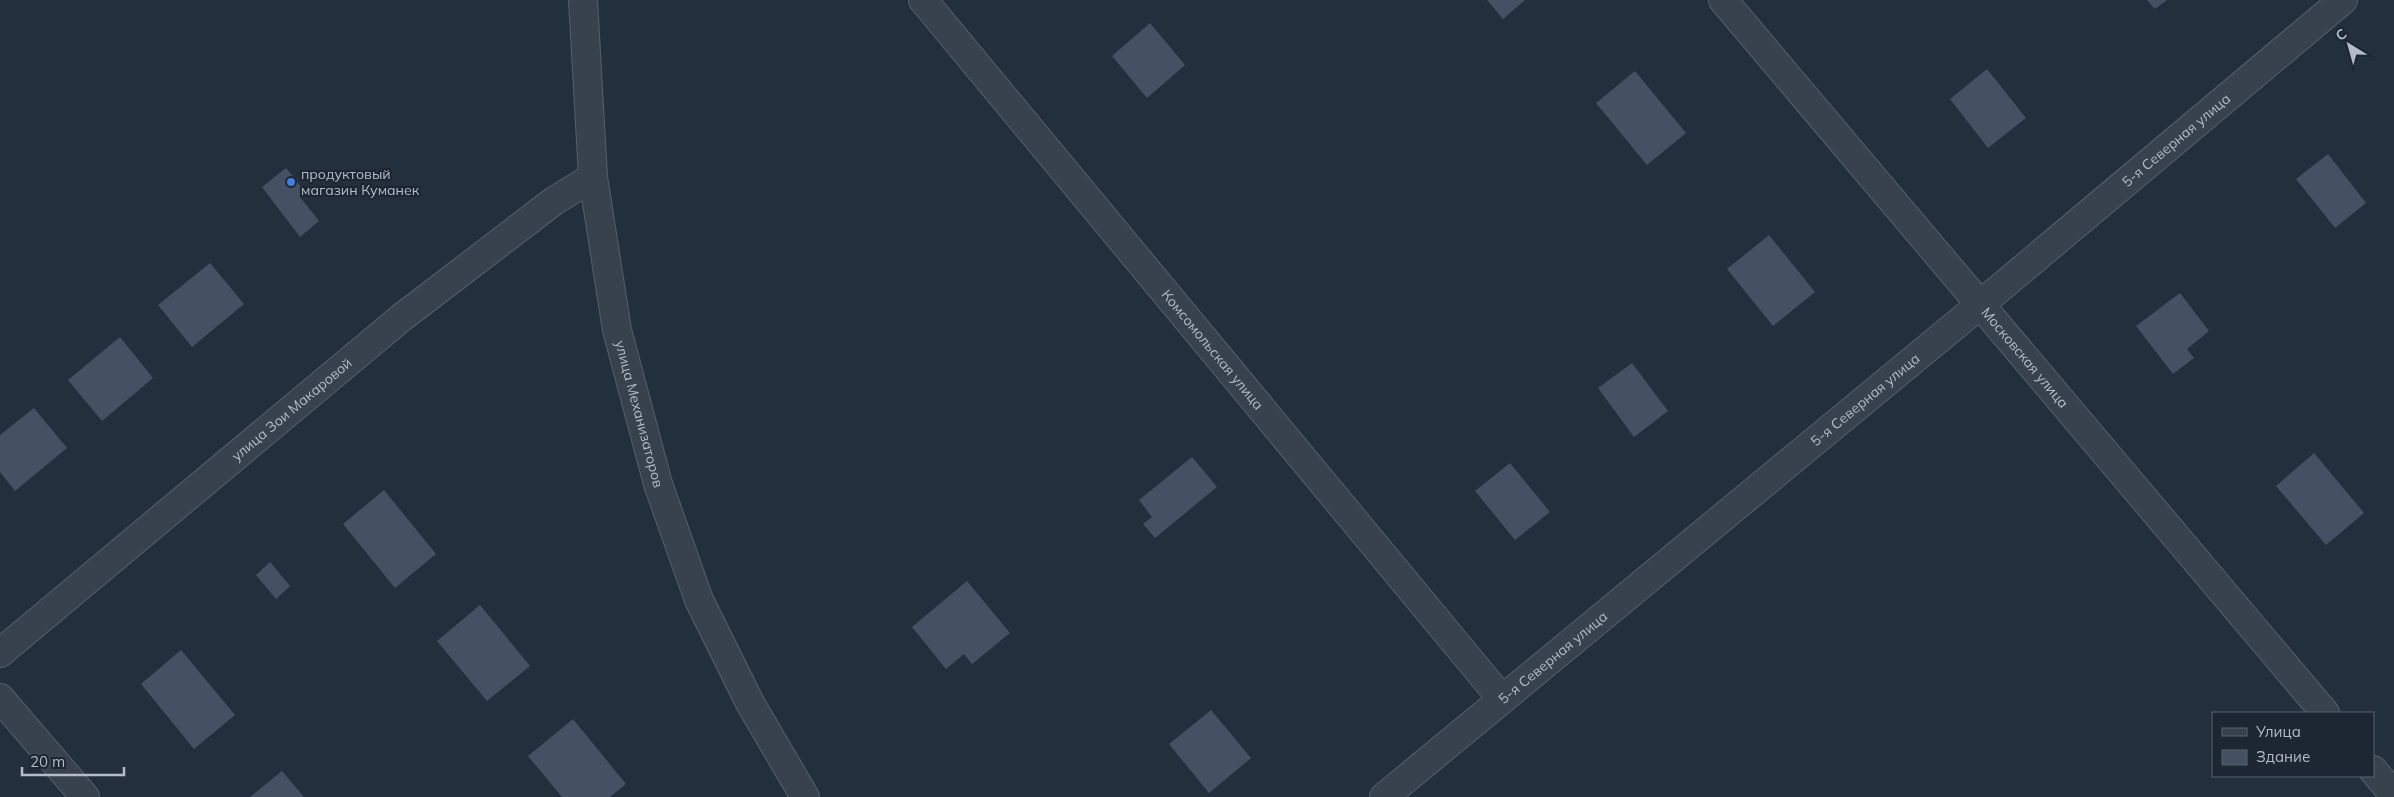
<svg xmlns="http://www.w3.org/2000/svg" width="2394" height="797" font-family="Mulish,sans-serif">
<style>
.building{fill:#455162}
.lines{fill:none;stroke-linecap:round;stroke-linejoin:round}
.minor-casing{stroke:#565f6c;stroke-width:30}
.minor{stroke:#38414e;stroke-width:28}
.shop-dot{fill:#3f7fe0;stroke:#1d2633;stroke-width:2}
.labels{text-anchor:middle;stroke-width:4.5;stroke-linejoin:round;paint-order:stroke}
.street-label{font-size:14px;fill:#b4bcc9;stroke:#1d2633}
.poi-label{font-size:14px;fill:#b4bcc9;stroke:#1d2633;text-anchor:start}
</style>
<rect width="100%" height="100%" fill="#242f3e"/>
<path class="building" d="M1487 0H1525L1503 19Z
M2147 0H2167L2155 9Z
M1150 23 1185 65 1147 98 1112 56Z
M1987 69 2026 118 1988 148 1950 99Z
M1635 71 1686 133 1647 165 1596 103Z
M2328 154 2366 203 2335 228 2296 179Z
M286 168 306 193 300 197 319 221 300 237 262 187Z
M1769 235 1815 292 1773 326 1727 269Z
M210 263 244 304 192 347 158 305Z
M2180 293 2209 331 2187 349 2194 358 2173 374 2136 326Z
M120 337 153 378 102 421 68 380Z
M1632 363 1668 411 1634 437 1598 388Z
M34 408 67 448 15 491 0 472V435Z
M2314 453 2364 513 2326 545 2276 486Z
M1192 457 1217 487 1155 538 1143 524 1152 517 1139 500Z
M1510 463 1550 512 1515 540 1475 491Z
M384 490 436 554 395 588 343 524Z
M270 562 290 586 276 599 256 575Z
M967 581 1010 633 972 664 964 654 946 669 912 627Z
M480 605 530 666 487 701 437 641Z
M181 650 235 715 194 749 141 684Z
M1211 710 1251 758 1209 793 1169 744Z
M573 719 626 784 610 797H562L528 756Z
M282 771 304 797H250Z"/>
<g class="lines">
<g class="minor-casing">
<g id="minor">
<path id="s1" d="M583 0 593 177 617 330 658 484 699 600 750 703 805 797"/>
<path id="s2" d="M923 0 1502 699"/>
<path id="s3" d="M1723 0 2325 713"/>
<path id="s4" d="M0 653 401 318 554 201 593 177"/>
<path d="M0 698 85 797"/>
<path d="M2373 770 2394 795"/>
<path id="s5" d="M1384 797 1981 304 2343 0"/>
</g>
</g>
<use href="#minor" class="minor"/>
</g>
<circle class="shop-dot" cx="291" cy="182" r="5"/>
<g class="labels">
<g class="street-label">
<text dy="5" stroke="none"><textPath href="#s5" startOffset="1029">5-я Северная улица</textPath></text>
<text dy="5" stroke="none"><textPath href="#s2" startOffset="454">Комсомольская улица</textPath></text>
<text dy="5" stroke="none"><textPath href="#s3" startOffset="468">Московская улица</textPath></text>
<text dy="5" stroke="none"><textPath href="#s5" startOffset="624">5-я Северная улица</textPath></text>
<text dy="5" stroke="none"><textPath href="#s4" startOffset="380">улица Зои Макаровой</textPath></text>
<text dy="5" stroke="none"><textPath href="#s1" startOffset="419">улица Механизаторов</textPath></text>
<text dy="5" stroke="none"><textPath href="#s5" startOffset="219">5-я Северная улица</textPath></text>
</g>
<g class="poi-label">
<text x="301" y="179">продуктовый<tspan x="301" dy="16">магазин Куманек</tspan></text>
</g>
</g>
<rect x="2212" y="712" width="162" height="65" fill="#1d2633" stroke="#59626f"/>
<rect x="2222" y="728" width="25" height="8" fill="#38414e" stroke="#59626f"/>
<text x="2256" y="737" font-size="15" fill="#b4bcc9">Улица</text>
<rect x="2222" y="750" width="25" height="15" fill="#455162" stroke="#59626f"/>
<text x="2256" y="762" font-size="15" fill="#b4bcc9">Здание</text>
<g transform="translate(2349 45) rotate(323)" stroke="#1d2633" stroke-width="4" paint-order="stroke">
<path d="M0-4L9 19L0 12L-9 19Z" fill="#b4bcc9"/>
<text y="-8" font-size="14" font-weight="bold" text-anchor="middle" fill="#b4bcc9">С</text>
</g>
<path d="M22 767v8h102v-8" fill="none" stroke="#b4bcc9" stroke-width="2.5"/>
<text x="30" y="767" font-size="15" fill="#b4bcc9" stroke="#1d2633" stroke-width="4" paint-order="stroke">20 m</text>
</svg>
